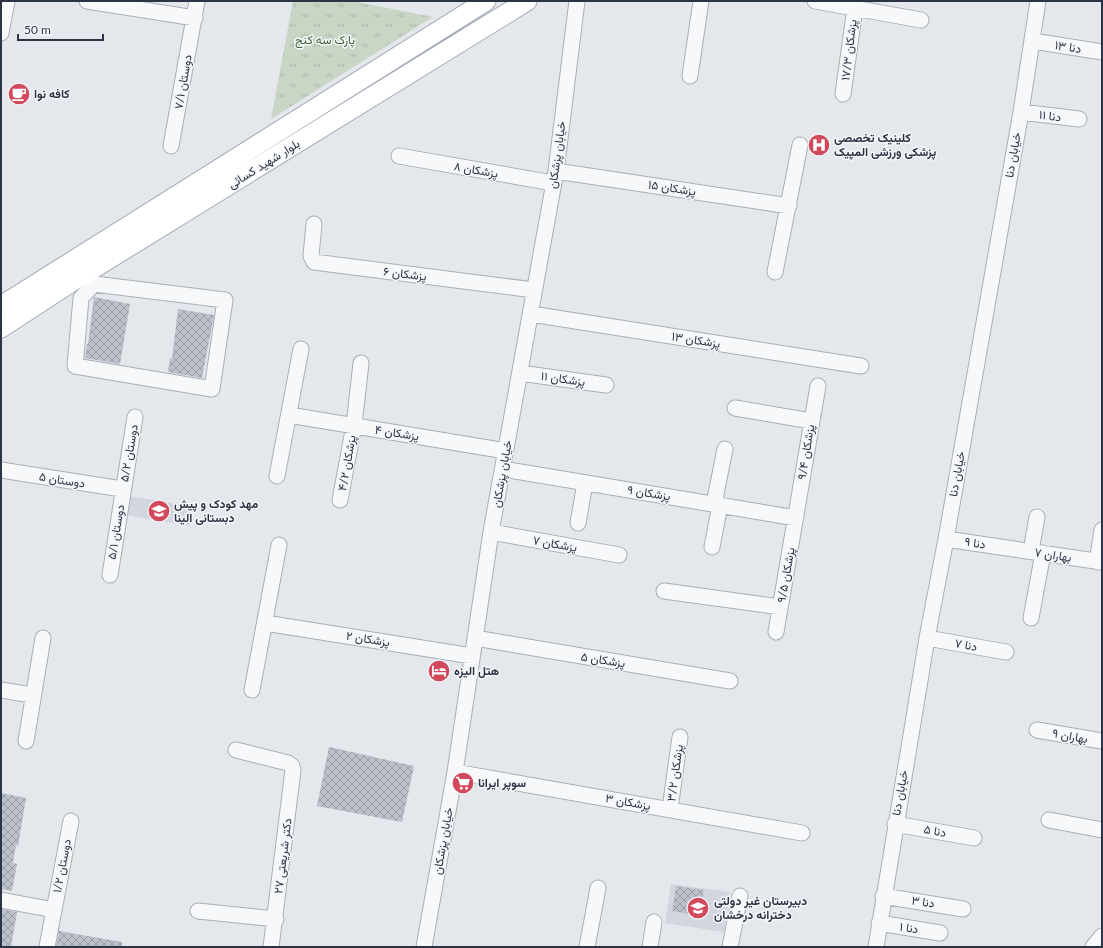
<svg xmlns="http://www.w3.org/2000/svg" width="1103" height="948" font-family="Lato,Vazirmatn,sans-serif">
<style>
.built{fill:#d2d6de}
.park{fill:url(#park-tufts)}
.building{fill:url(#building-cross-hatch)}
.lines{fill:none;stroke-linecap:round;stroke-linejoin:round}
.minor-casing{stroke:#a9aeb7;stroke-width:17}
.major-casing{stroke:#a3abb8;stroke-width:21}
.minor{stroke:#f7f8fa;stroke-width:15}
.major{stroke:#fff;stroke-width:19}
.labels{text-anchor:middle;stroke-width:3;stroke-linejoin:round;paint-order:stroke}
.park-label{font-size:12px;fill:#3f6138;stroke:#f4f6f9}
.street-label{font-size:12px;fill:#2b3445;stroke:#f4f6f9}
.poi-label{font-size:12px;font-weight:bold;fill:#2b3445;stroke:#f4f6f9;text-anchor:start}
</style>
<defs>
<pattern id="park-tufts" width="24" height="20" patternUnits="userSpaceOnUse"><rect width="24" height="20" fill="#c9d6c5"/><path d="M3 7l-1-3M5 7V3M7 7l1-3M15 17l-1-3M17 17v-4M19 17l1-3" fill="none" stroke="#adb8ab"/></pattern>
<pattern id="building-cross-hatch" width="8" height="8" patternUnits="userSpaceOnUse"><rect width="8" height="8" fill="#bbc0ca"/><path d="M0 0l8 8M0 8l8-8" fill="none" stroke="#989da6"/></pattern>
</defs>
<rect width="100%" height="100%" fill="#e4e7ec"/>
<path class="built" d="M127 496 193 506 190 526 125 515Z
M671 884 730 892 724 932 665 923Z"/>
<path class="park" d="M293 1H352L433 17 271 119Z"/>
<path class="building" d="M94 297 130 304 120 364 85 358 87 344H88Z
M178 309 214 315 202 378 168 372 170 358 172 359Z
M329 747 414 766 402 822 317 806Z
M1 793 26 798 18 846 16 845 13 863 17 864 12 891 1 889Z
M676 886 704 890 700 916 672 911Z
M1 909 17 912 11 947H1Z
M59 931 122 942V947H56Z"/>
<g class="lines">
<g class="minor-casing">
<path id="minor" d="M87 1 195 18
M815 1 921 20
M1 33 7 1
M1033 41 1102 52
M690 76 701 1
M843 94 856 1
M1021 112 1079 119
M171 146 197 1
M399 156 553 183
M556 171 789 206
M314 224 311 256 314 262 534 290
M775 272 800 145
M94 284 225 300 212 389 75 366 81 298Z
M531 314 861 366
M520 373 606 385
M735 408 811 421
M289 415 506 451
M503 469 796 518
M1 470 122 489
M277 476 301 349
M340 500 354 425 361 363
M714 504 725 449
M578 523 585 483
M491 532 619 555
M946 539 1102 562
M712 547 720 505
M1031 551 1037 517
M1097 562 1102 530
M110 575 135 417
M664 591 780 607
M1031 618 1043 553
M265 623 472 656
M776 632 818 386
M475 638 730 681
M927 638 1006 652
M1 690 32 695
M252 690 279 545
M1037 730 1102 741
M26 741 43 638
M236 750 288 763 292 766 293 770 271 947
M455 772 802 833
M670 809 680 737
M1049 820 1102 830
M895 824 974 838
M883 896 963 909
M1 900 54 910
M198 911 276 919
M879 923 940 933
M47 947 71 821
M424 947 455 772 491 532 556 171 577 1
M587 947 598 888
M650 947 654 922
M730 947 740 896
M876 947 927 638 946 539 1021 112 1038 1
M1093 947 1102 936"/>
</g>
<g class="major-casing">
<path id="major" d="M1 306 486 1
M1 328 70 283 527 1"/>
</g>
<use href="#minor" class="minor"/>
<use href="#major" class="major"/>
</g>
<defs>
<g id="cafe-disc" transform="scale(1.15)"><circle r="9.5" fill="#d1495b" stroke="#f4f6f9"/><path d="M-5.5-4.5H6V0H3Q3 3.5 0 3.5H-2.5Q-5.5 3.5-5.5 0ZM3-3.2v2h1.7v-2ZM-6 4.5H4V6H-6Z" fill="#fff"/></g>
<g id="hospital-disc" transform="scale(1.15)"><circle r="9.5" fill="#d1495b" stroke="#f4f6f9"/><path d="M-5-5h3v3.5h4V-5h3V5h-3V1.5h-4V5h-3Z" fill="#fff"/></g>
<g id="school-disc" transform="scale(1.15)"><circle r="9.5" fill="#d1495b" stroke="#f4f6f9"/><path d="M0-5L7-2L0 1L-7-2ZM-4 1L0 2.5L4 1V4Q0 6-4 4Z" fill="#fff"/></g>
<g id="hotel-disc" transform="scale(1.15)"><circle r="9.5" fill="#d1495b" stroke="#f4f6f9"/><path d="M-6-4.5h1.5V1H6V5H4.5V3h-9V5H-6ZM-4 0a1.8 1.8 0 1 1 3.6 0ZM.5 0V-2.5h3Q6-2.5 6 0Z" fill="#fff"/></g>
<g id="supermarket-disc" transform="scale(1.15)"><circle r="9.5" fill="#d1495b" stroke="#f4f6f9"/><path d="M-6-5.5h2.5l.6 2H6L4.5 2H-2.5L-4.4-4H-6ZM-1.5 3.2a1.3 1.3 0 1 0 .1 0ZM3 3.2a1.3 1.3 0 1 0 .1 0Z" fill="#fff"/></g>
</defs>
<g fill-rule="evenodd">
<use href="#cafe-disc" x="19" y="94"/>
<use href="#hospital-disc" x="819" y="145"/>
<use href="#school-disc" x="159" y="511"/>
<use href="#hotel-disc" x="439" y="671"/>
<use href="#supermarket-disc" x="463" y="783"/>
<use href="#school-disc" x="698" y="908"/>
</g>
<g class="labels">
<g class="park-label">
<text x="325" y="44">پارک سه کنج</text>
</g>
<g class="street-label">
<text transform="translate(1068 47) rotate(9)" y="4">۱۳ دنا</text>
<text transform="translate(849 50) rotate(-83)" y="4">۱۷/۳ پزشکان</text>
<text transform="translate(183 82) rotate(-80)" y="4">۷/۱ دوستان</text>
<text transform="translate(1050 116) rotate(7)" y="4">۱۱ دنا</text>
<text transform="translate(557 155) rotate(-82)" y="4">خیابان پزشکان</text>
<text transform="translate(1013 155) rotate(-80)" y="4">خیابان دنا</text>
<text transform="translate(264 164) rotate(-32)" y="4">بلوار شهید کسائی</text>
<text transform="translate(476 170) rotate(10)" y="4">۸ پزشکان</text>
<text transform="translate(672 188) rotate(9)" y="4">۱۵ پزشکان</text>
<text transform="translate(405 274) rotate(7)" y="4">۶ پزشکان</text>
<text transform="translate(696 340) rotate(9)" y="4">۱۳ پزشکان</text>
<text transform="translate(563 379) rotate(8)" y="4">۱۱ پزشکان</text>
<text transform="translate(397 433) rotate(9)" y="4">۴ پزشکان</text>
<text transform="translate(806 452) rotate(-81)" y="4">۹/۴ پزشکان</text>
<text transform="translate(129 453) rotate(-80)" y="4">۵/۲ دوستان</text>
<text transform="translate(347 463) rotate(-80)" y="4">۴/۲ پزشکان</text>
<text transform="translate(502 474) rotate(-80)" y="4">خیابان پزشکان</text>
<text transform="translate(957 474) rotate(-80)" y="4">خیابان دنا</text>
<text transform="translate(62 480) rotate(9)" y="4">۵ دوستان</text>
<text transform="translate(649 493) rotate(9)" y="4">۹ پزشکان</text>
<text transform="translate(116 532) rotate(-81)" y="4">۵/۱ دوستان</text>
<text transform="translate(975 543) rotate(9)" y="4">۹ دنا</text>
<text transform="translate(555 544) rotate(10)" y="4">۷ پزشکان</text>
<text transform="translate(1053 555) rotate(9)" y="4">۷ بهاران</text>
<text transform="translate(786 575) rotate(-80)" y="4">۹/۵ پزشکان</text>
<text transform="translate(368 639) rotate(9)" y="4">۲ پزشکان</text>
<text transform="translate(966 645) rotate(10)" y="4">۷ دنا</text>
<text transform="translate(603 660) rotate(9)" y="4">۵ پزشکان</text>
<text transform="translate(1070 736) rotate(10)" y="4">۹ بهاران</text>
<text transform="translate(675 773) rotate(-82)" y="4">۳/۲ پزشکان</text>
<text transform="translate(900 793) rotate(-80)" y="4">خیابان دنا</text>
<text transform="translate(628 802) rotate(10)" y="4">۳ پزشکان</text>
<text transform="translate(935 831) rotate(10)" y="4">۵ دنا</text>
<text transform="translate(443 841) rotate(-80)" y="4">خیابان پزشکان</text>
<text transform="translate(283 856) rotate(-83)" y="4">۲۷ دکتر شریعتی</text>
<text transform="translate(62 866) rotate(-79)" y="4">۱/۲ دوستان</text>
<text transform="translate(923 902) rotate(9)" y="4">۳ دنا</text>
<text transform="translate(909 928) rotate(9)" y="4">۱ دنا</text>
</g>
<g class="poi-label">
<text x="34" y="98">کافه نوا</text>
<text x="834" y="142">کلینیک تخصصی<tspan x="834" dy="14">پزشکی ورزشی المپیک</tspan></text>
<text x="174" y="508">مهد کودک و پیش<tspan x="174" dy="14">دبستانی الینا</tspan></text>
<text x="454" y="675">هتل الیزه</text>
<text x="478" y="787">سوپر ایرانا</text>
<text x="714" y="905">دبیرستان غیر دولتی<tspan x="714" dy="14">دخترانه درخشان</tspan></text>
</g>
</g>
<rect width="1103" height="948" fill="none" stroke="#2b3445" stroke-width="4"/>
<path d="M18 34v6h85v-6" fill="none" stroke="#2b3445" stroke-width="2"/>
<text x="24" y="34" font-size="12" fill="#2b3445" stroke="#f4f6f9" stroke-width="3" paint-order="stroke">50 m</text>
</svg>
